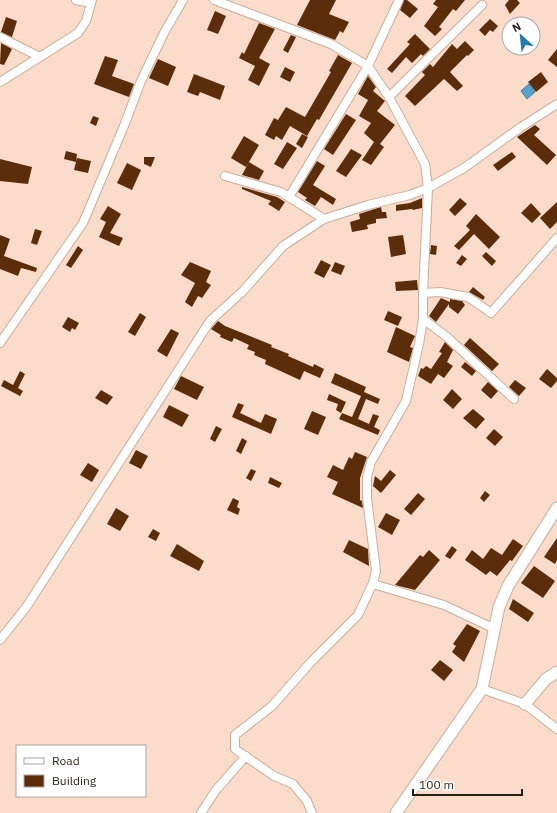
<svg xmlns="http://www.w3.org/2000/svg" width="557" height="813" font-family="'IBM Plex Sans',sans-serif">
<style>
.water{fill:#53a2d0;stroke:#477b99}
.building{fill:#5c2d0b}
.lines{fill:none;stroke-linecap:round;stroke-linejoin:round}
.street-casing{stroke:#cbac9a;stroke-width:10}
.secondary-casing{stroke:#cbac9a;stroke-width:13}
.street{stroke:#fff;stroke-width:8}
.secondary{stroke:#fff;stroke-width:11}
</style>
<rect width="100%" height="100%" fill="#fbdbc9"/>
<path class="water" d="M529 84 535 92 527 99 521 91Z"/>
<path class="building" d="M310 0H336L329 14 349 22 343 33 340 31 335 40 297 25Z
M404 0H407L418 9 410 18 400 10Z
M436 0H465L456 11 453 9 439 27 442 29 435 36 424 26 438 7 433 4Z
M509 0H517L520 3 510 14 505 5Z
M215 11 226 16 218 34 207 30Z
M6 17 17 21 12 37 16 39 1 32Z
M490 19 498 26 493 32 490 30 485 36 479 30Z
M259 23 275 29 259 58 270 64 259 86 248 80 255 66 239 58 242 52 244 54Z
M415 34 430 49 423 56 421 54 412 63 406 57 392 73 387 69 410 44 407 42Z
M291 35 296 37 288 53 283 50Z
M465 41 474 50 468 56 467 55 450 72 463 86 457 91 444 79 415 106 405 96 425 75 422 72 430 64 433 67 452 44 457 49Z
M1 43 12 49 4 65 0 64Z
M557 49V67L548 60Z
M338 55 352 63 319 120 317 119 307 136 290 126 282 140 276 136 274 140 265 135 274 118 278 120 286 107 305 117 331 72 329 71Z
M105 56 118 60 112 76 134 84 129 97 94 84Z
M158 59 176 67 168 86 149 78Z
M285 67 295 72 290 82 280 77Z
M541 72 548 82 536 92 528 82Z
M194 74 225 86 220 100 200 92 198 96 187 92Z
M368 76 376 87 373 91 385 101 377 111 395 125 380 144 384 147 371 165 362 160 374 142 364 133 371 123 359 116 368 100 358 94Z
M346 114 356 120 333 155 324 149Z
M93 116 99 118 96 126 90 123Z
M535 125 540 129 534 135 556 155 547 165 517 137Z
M302 134 308 137 302 148 296 144Z
M244 136 259 145 246 167 231 158Z
M287 142 297 148 283 169 274 164Z
M351 149 362 155 346 177 336 171Z
M66 151 77 154 76 162 64 159Z
M512 152 516 157 498 171 493 165Z
M144 157H155L151 167 144 164Z
M77 158 91 161 88 173 74 170Z
M0 159 32 167 28 184 0 181Z
M317 161 325 166 313 185 336 199 333 205 321 197 315 206 305 200 307 198 298 192Z
M249 162 264 171 259 180 242 175Z
M127 163 141 170 132 190 117 183Z
M242 187 277 197 285 202 279 211 268 204 271 201 242 189Z
M422 198V208L413 210 412 209 396 211V205L410 203Z
M460 198 467 204 455 216 449 210Z
M557 202V222L550 229 540 218Z
M531 203 541 214 532 223 521 213Z
M108 206 121 214 110 233 123 238 119 246 99 237 106 222 100 219Z
M381 207 382 212H386L387 218 376 219V223L367 225 368 229 352 232 350 222 360 219 359 214Z
M476 214 500 237 489 249 474 234 459 250 454 246 470 230 466 226Z
M35 229 42 231 37 245 31 243Z
M0 235 10 239 4 256 37 268 36 272 21 268 18 276 0 269Z
M403 235 406 254 391 257 388 237Z
M431 245 437 246 436 255 430 254Z
M78 246 83 250 71 268 66 265Z
M486 252 496 261 492 266 482 256Z
M462 255 467 259 461 266 456 263Z
M321 260 331 265 324 278 314 273Z
M190 262 211 271 206 282 211 285 202 298 198 296 192 307 185 302 195 283 181 275Z
M335 262 345 266 341 275 331 271Z
M417 280 418 290 396 291 395 282Z
M473 287 485 297 483 300 469 292Z
M441 298 450 302V299L462 301 465 305 458 314 449 307V304L436 322 429 316Z
M388 311 402 317 398 326 384 320Z
M140 313 146 317 135 336 128 332Z
M68 317 79 323 75 330 72 328 70 332 62 327Z
M218 321 225 326 272 345 271 347 289 354 288 356 313 367 314 364 324 369 320 378 304 371 300 380 265 364 266 360 254 355 255 352 247 349 249 345 234 338 232 342 220 337 221 335 211 329Z
M396 327 415 336 410 347 413 348 409 362 387 352Z
M171 329 179 333 167 357 157 351Z
M470 338 499 364 492 371 464 345Z
M445 342 453 350 447 362 453 366 444 378 438 374 431 384 418 376 421 368 423 369 426 366 431 369 442 353 439 352Z
M465 362 476 371 472 376 461 367Z
M547 369 557 378V381L551 388 539 379Z
M20 371 25 374 18 388 23 391 20 396 1 386 4 380 13 385Z
M335 373 366 387 364 392 380 399 378 404 366 399 358 419 369 424 373 414 379 416 374 427 380 430 378 435 339 419 342 413 352 417 361 396 331 383Z
M181 376 204 387 197 400 174 389Z
M515 380 526 388 519 396 509 387Z
M488 382 498 391 491 399 481 390Z
M452 389 462 399 453 409 443 400Z
M101 390 113 397 107 405 95 398Z
M329 394 346 402 341 413 336 410 338 404 327 400Z
M238 403 244 405 240 413 261 423 265 414 277 419 271 434 232 417Z
M169 405 189 415 182 427 163 417Z
M473 409 485 419 476 429 463 418Z
M312 411 326 417 318 435 304 429Z
M216 426 222 429 215 442 210 439Z
M494 429 503 437 495 446 486 438Z
M242 438 247 441 241 454 236 451Z
M136 450 148 456 141 469 129 463Z
M355 452 367 457 360 478V500L362 501 363 508 332 494 338 482 327 477 333 465 343 470 349 457 352 459Z
M88 463 99 470 92 482 80 475Z
M251 469 256 471 251 481 246 478Z
M390 470 396 475 381 493 373 486 375 476 381 481Z
M270 477 282 483 279 488 268 483Z
M485 491 490 495 484 502 480 498Z
M418 493 425 499 411 515 404 509Z
M233 498 239 501 237 507 240 509 238 515 227 510Z
M116 508 129 516 120 531 107 524Z
M386 513 400 520 392 535 378 527Z
M153 529 160 533 156 541 148 537Z
M557 538V560L555 564 544 557Z
M513 539 523 546 512 561 510 560 497 576 490 571 486 575 465 560 472 550 483 559 491 548 502 555Z
M349 540 368 549 369 566 343 552Z
M177 544 204 561 199 571 170 556Z
M452 546 457 550 450 559 445 556Z
M429 550 440 560 415 590 395 585 420 555 423 557Z
M534 566 555 581 543 598 521 583Z
M513 599 534 613 528 622 509 609Z
M467 624 480 631 464 662 452 652 456 646 453 644Z
M440 660 453 670 444 681 431 670Z"/>
<g class="lines">
<g class="street-casing">
<path id="street" d="M76 0 91 3
M214 0 331 44 368 66 389 97 425 164 428 188 423 293V319L419 344 406 401 371 462 367 477V498L376 571 373 583 358 615 311 662 272 706 235 735V749L274 776 293 784 307 801 312 813
M0 37 40 57
M0 82 78 33 86 21 92 0
M389 97 482 5
M225 176 281 192 324 219
M289 197 368 66 399 0
M423 293 440 292 468 297 491 313 557 238
M423 319 447 337 514 399
M0 343 83 223 124 126 141 81 164 33 183 0
M373 584 444 605 495 629
M0 640 27 606 210 321 243 291 283 246 324 219 368 205 410 195 428 188 464 168 521 127 557 104
M482 689 525 704 557 729
M201 813 216 790 246 756"/>
</g>
<g class="secondary-casing">
<path id="secondary" d="M525 704 546 679 557 672
M396 813 482 689 499 607 508 586 557 508"/>
</g>
<use href="#street" class="street"/>
<use href="#secondary" class="secondary"/>
</g>
<rect x="16" y="745" width="130" height="52" fill="#ffffff" stroke="#aaa5a3"/>
<rect x="24" y="758" width="20" height="6" fill="#ffffff" stroke="#aaa5a3"/>
<text x="52" y="765" font-size="12" fill="#2a1f18">Road</text>
<rect x="24" y="775" width="20" height="12" fill="#5c2d0b" stroke="#aaa5a3"/>
<text x="52" y="785" font-size="12" fill="#2a1f18">Building</text>
<g transform="translate(521 36) rotate(333)"><circle r="19" fill="#ffffff" stroke="#aaa5a3"/>
<path d="M0-3L7 15L0 10L-7 15Z" fill="#1f7ba9"/>
<text y="-6" font-size="11" font-weight="bold" text-anchor="middle" fill="#2a1f18">N</text>
</g>
<path d="M413 789v6h109v-6" fill="none" stroke="#2a1f18" stroke-width="2"/>
<text x="419" y="789" font-size="12" fill="#2a1f18" stroke="#ffffff" stroke-width="3" paint-order="stroke">100 m</text>
</svg>
